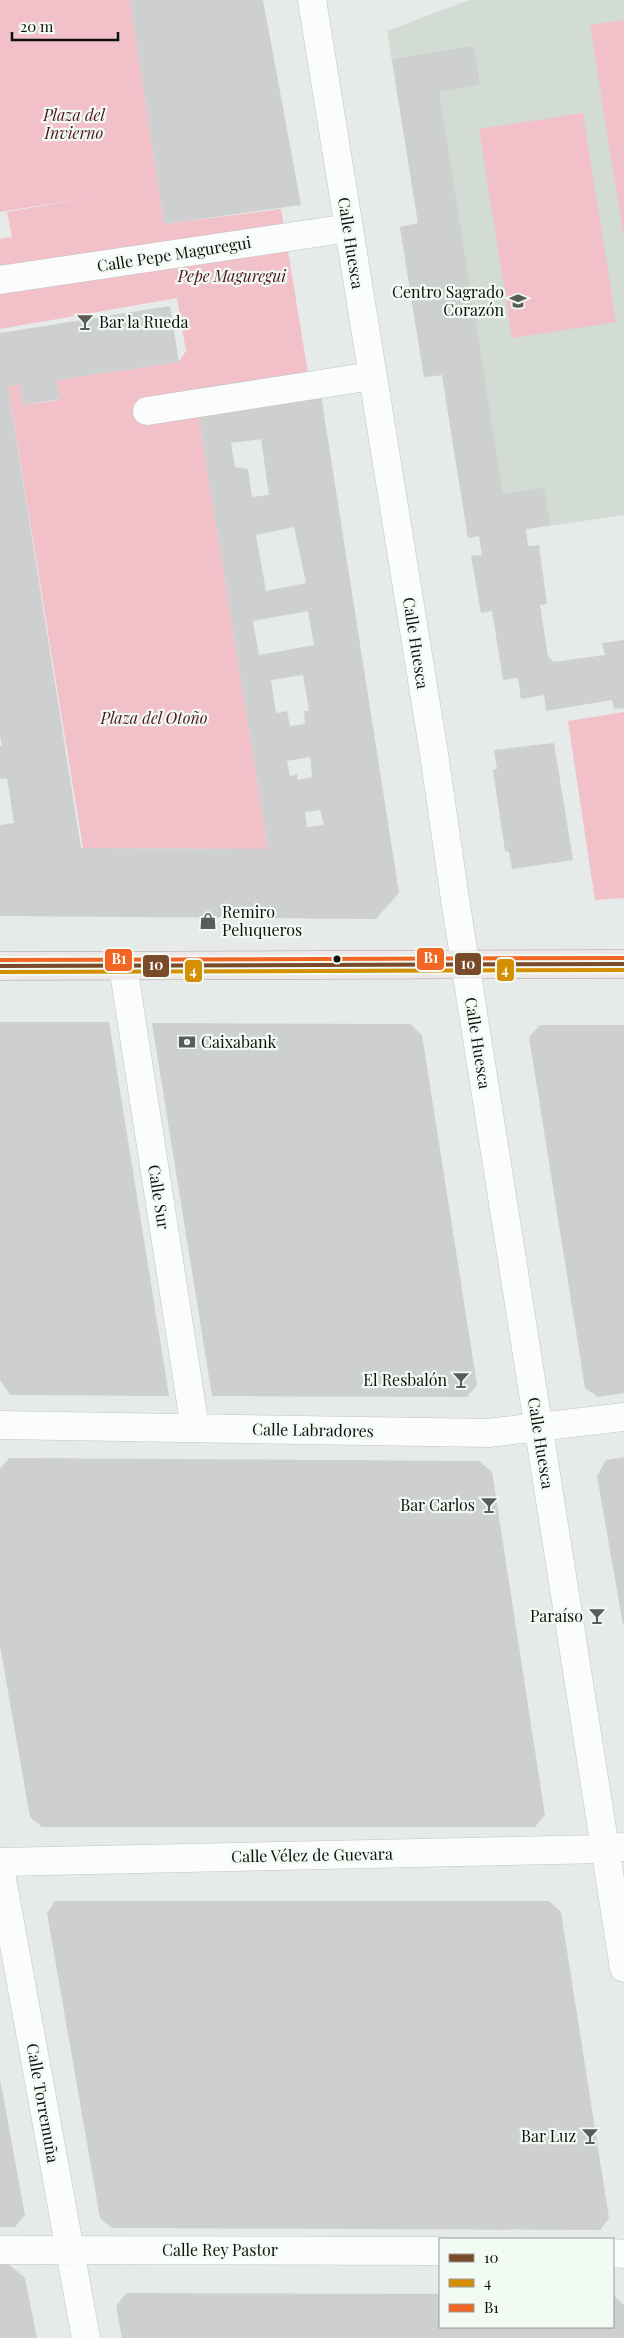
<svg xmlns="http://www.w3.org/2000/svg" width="624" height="2338" font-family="'Playfair Display',serif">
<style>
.built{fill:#d2dcd5}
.green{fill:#f1c0c9}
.building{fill:#cdd0cf;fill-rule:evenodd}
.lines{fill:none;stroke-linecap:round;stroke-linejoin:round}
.minor-casing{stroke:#c2c6c4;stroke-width:29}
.major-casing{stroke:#aca2a3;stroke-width:29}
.minor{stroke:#fbfcfc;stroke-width:28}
.major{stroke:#ede7e8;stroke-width:28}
.bus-1-casing{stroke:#f2faf4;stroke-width:8}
.bus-2-casing{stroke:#f2faf4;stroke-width:8}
.bus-3-casing{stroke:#f2faf4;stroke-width:8}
.bus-1{stroke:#7a4b2a;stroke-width:4}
.bus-2{stroke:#d49002;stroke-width:4}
.bus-3{stroke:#f26522;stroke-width:4}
.bus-dot{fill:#0e100e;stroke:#f2faf4;stroke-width:2}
.labels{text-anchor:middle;stroke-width:4.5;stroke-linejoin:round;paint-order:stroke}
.park-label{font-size:16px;font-style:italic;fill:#511224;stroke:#f2faf4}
.street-label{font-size:16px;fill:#0e100e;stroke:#f2faf4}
.poi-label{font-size:16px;fill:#0e100e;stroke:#f2faf4;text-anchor:end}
.line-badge{stroke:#f2faf4;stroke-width:2}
.badge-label{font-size:14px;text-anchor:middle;font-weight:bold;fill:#fff}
</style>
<rect width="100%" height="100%" fill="#e6eae8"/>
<path class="built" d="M469 0H624V515L468 538 442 375 424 377 400 227 418 223 387 31Z"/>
<path class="green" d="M0 0H130L164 224 281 209 312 397 198 412 268 849 83 848 8 386 19 384 23 405 59 400 56 380 179 362 186 351 177 298 0 329V239L12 237 7 212 99 196 0 212Z
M624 20V239L590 25Z
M583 113 616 322 512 338 479 129Z
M624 712V898L595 900 568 721Z"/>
<path class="building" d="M130 0H263L301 205 164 224Z
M474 46 480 85 439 92 503 494 544 488 550 525 526 529 528 546 539 545 547 604 540 605 548 656 553 662 605 655 602 643 624 640V708L614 709 612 700 546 711 544 695 521 699 518 678 503 680 492 611 481 613 471 556 482 555 479 536 468 538 442 375 424 377 400 227 418 223 392 59Z
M170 306 179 362 56 380 60 399 23 405 19 384 8 386 81 848 268 849 198 412 321 395 399 893 376 919 0 916V825L14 823 7 778 0 779V746H2L0 735V333ZM261 439 269 495 252 497 248 469 235 467 231 443ZM294 527 306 583 266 591 256 535ZM308 611 314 645 259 655 253 621ZM303 675 309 711H304L305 724 290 726 287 711 276 713 271 680ZM310 757 312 777 298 780 297 774 290 776 287 761ZM320 810 324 825 307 827 305 812Z
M554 743 573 860 512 869 509 852 505 851 493 770 497 769 494 750Z
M0 1022H109L169 1396 10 1395 0 1380Z
M152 1023 410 1024 422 1035 477 1385 467 1397 212 1396Z
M540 1025H624V1393L598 1397 585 1388 529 1037Z
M624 1457V1625H623L597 1476 606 1460Z
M9 1458 479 1461 492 1472 545 1815 535 1827H42L30 1817 0 1646V1469Z
M55 1901H549L561 1912 609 2218 600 2230 112 2228 100 2218 47 1913Z
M0 2079 25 2215 15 2227H0Z
M0 2262H6L25 2278 37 2338H0Z
M126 2293 440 2294V2327H613V2295L624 2305V2338H122L116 2306Z"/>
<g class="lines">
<g class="minor-casing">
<path id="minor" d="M312 0 434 754 455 899 624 1968
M0 280 349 228
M147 411 372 376
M123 966 195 1428
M0 1425 488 1433 624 1417
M0 1862 605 1849 623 1847
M0 1868 86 2338
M0 2250 440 2251
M613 2253 624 2254"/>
</g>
<g class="major-casing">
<path id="major" d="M0 966 624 964"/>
</g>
<use href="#minor" class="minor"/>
<use href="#major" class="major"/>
<g class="bus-1-casing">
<path id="bus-1" d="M0 966 624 964"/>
</g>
<g class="bus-2-casing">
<path id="bus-2" d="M0 972 624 970"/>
</g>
<g class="bus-3-casing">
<path id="bus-3" d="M0 960 624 958"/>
</g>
<use href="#bus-1" class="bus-1"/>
<use href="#bus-2" class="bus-2"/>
<use href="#bus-3" class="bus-3"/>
</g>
<defs>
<g id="school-bare" transform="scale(1.35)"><path d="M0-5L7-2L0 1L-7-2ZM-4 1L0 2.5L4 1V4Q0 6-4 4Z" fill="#5a5c5a" stroke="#f2faf4" stroke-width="2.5" paint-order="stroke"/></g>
<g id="bar-bare" transform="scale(1.35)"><path d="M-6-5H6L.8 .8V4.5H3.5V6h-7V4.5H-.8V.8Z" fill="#5a5c5a" stroke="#f2faf4" stroke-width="2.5" paint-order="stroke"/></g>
<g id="shop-bare" transform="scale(1.35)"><path d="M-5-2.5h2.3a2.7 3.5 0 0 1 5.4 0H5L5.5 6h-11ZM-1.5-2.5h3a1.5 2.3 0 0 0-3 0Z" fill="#5a5c5a" stroke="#f2faf4" stroke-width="2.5" paint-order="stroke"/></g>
<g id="bank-bare" transform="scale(1.35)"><path d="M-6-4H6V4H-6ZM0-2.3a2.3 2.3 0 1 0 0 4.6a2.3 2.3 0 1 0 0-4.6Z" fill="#5a5c5a" stroke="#f2faf4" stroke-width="2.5" paint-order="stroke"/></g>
</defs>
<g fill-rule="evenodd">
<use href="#school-bare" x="518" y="301"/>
<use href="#bar-bare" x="85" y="322"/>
<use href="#shop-bare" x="208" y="921"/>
<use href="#bank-bare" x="187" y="1042"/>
<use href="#bar-bare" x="461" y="1380"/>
<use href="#bar-bare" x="489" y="1505"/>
<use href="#bar-bare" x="597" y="1616"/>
<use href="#bar-bare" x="590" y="2136"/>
</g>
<circle class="bus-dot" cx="337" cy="959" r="4.5"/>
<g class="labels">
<g class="park-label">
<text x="74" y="121">Plaza del<tspan x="74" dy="18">Invierno</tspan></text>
<text x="232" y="282">Pepe Maguregui</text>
<text x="154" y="724">Plaza del Otoño</text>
</g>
<g class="street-label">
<text transform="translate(351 243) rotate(81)" y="6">Calle Huesca</text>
<text transform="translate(174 254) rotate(-9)" y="6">Calle Pepe Maguregui</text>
<text transform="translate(416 643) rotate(81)" y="6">Calle Huesca</text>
<text transform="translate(478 1043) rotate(81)" y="6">Calle Huesca</text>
<text transform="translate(159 1197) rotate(81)" y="6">Calle Sur</text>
<text transform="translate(313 1430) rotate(1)" y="6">Calle Labradores</text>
<text transform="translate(541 1443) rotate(81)" y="6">Calle Huesca</text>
<text transform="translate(312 1855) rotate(-1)" y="6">Calle Vélez de Guevara</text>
<text transform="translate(43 2103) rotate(80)" y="6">Calle Torremuña</text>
<text x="220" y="2256">Calle Rey Pastor</text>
</g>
<g class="poi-label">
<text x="504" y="298">Centro Sagrado<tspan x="504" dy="18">Corazón</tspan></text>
<text x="99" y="328" text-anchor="start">Bar la Rueda</text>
<text x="222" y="918" text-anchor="start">Remiro<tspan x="222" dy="18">Peluqueros</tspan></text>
<text x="201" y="1048" text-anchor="start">Caixabank</text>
<text x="447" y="1386">El Resbalón</text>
<text x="475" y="1511">Bar Carlos</text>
<text x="583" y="1622">Paraíso</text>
<text x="576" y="2142">Bar Luz</text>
</g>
</g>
<g class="line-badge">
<rect x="416" y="947" width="29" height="24" rx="5" fill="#f26522"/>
<rect x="104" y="948" width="29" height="24" rx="5" fill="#f26522"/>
<rect x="454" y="952" width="28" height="24" rx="5" fill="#7a4b2a"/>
<rect x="142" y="954" width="28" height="24" rx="5" fill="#7a4b2a"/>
<rect x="496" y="958" width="19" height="24" rx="5" fill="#d49002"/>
<rect x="184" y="959" width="19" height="24" rx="5" fill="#d49002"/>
</g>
<g class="badge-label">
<text x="431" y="963">B1</text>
<text x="119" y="964">B1</text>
<text x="468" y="969">10</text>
<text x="156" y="970">10</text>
<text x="505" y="975">4</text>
<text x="193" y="976">4</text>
</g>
<rect x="439" y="2238" width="175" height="90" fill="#f2faf4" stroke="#979c98"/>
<rect x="449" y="2254" width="25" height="8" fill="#7a4b2a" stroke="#979c98"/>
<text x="484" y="2263" font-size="15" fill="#0e100e">10</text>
<rect x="449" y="2279" width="25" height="8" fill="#d49002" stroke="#979c98"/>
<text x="484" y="2288" font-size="15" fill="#0e100e">4</text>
<rect x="449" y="2304" width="25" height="8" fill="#f26522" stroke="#979c98"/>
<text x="484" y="2313" font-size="15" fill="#0e100e">B1</text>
<path d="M12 32v8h106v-8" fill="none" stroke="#0e100e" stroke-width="2.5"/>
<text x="20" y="32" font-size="15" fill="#0e100e" stroke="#f2faf4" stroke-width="4" paint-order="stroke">20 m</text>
</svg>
